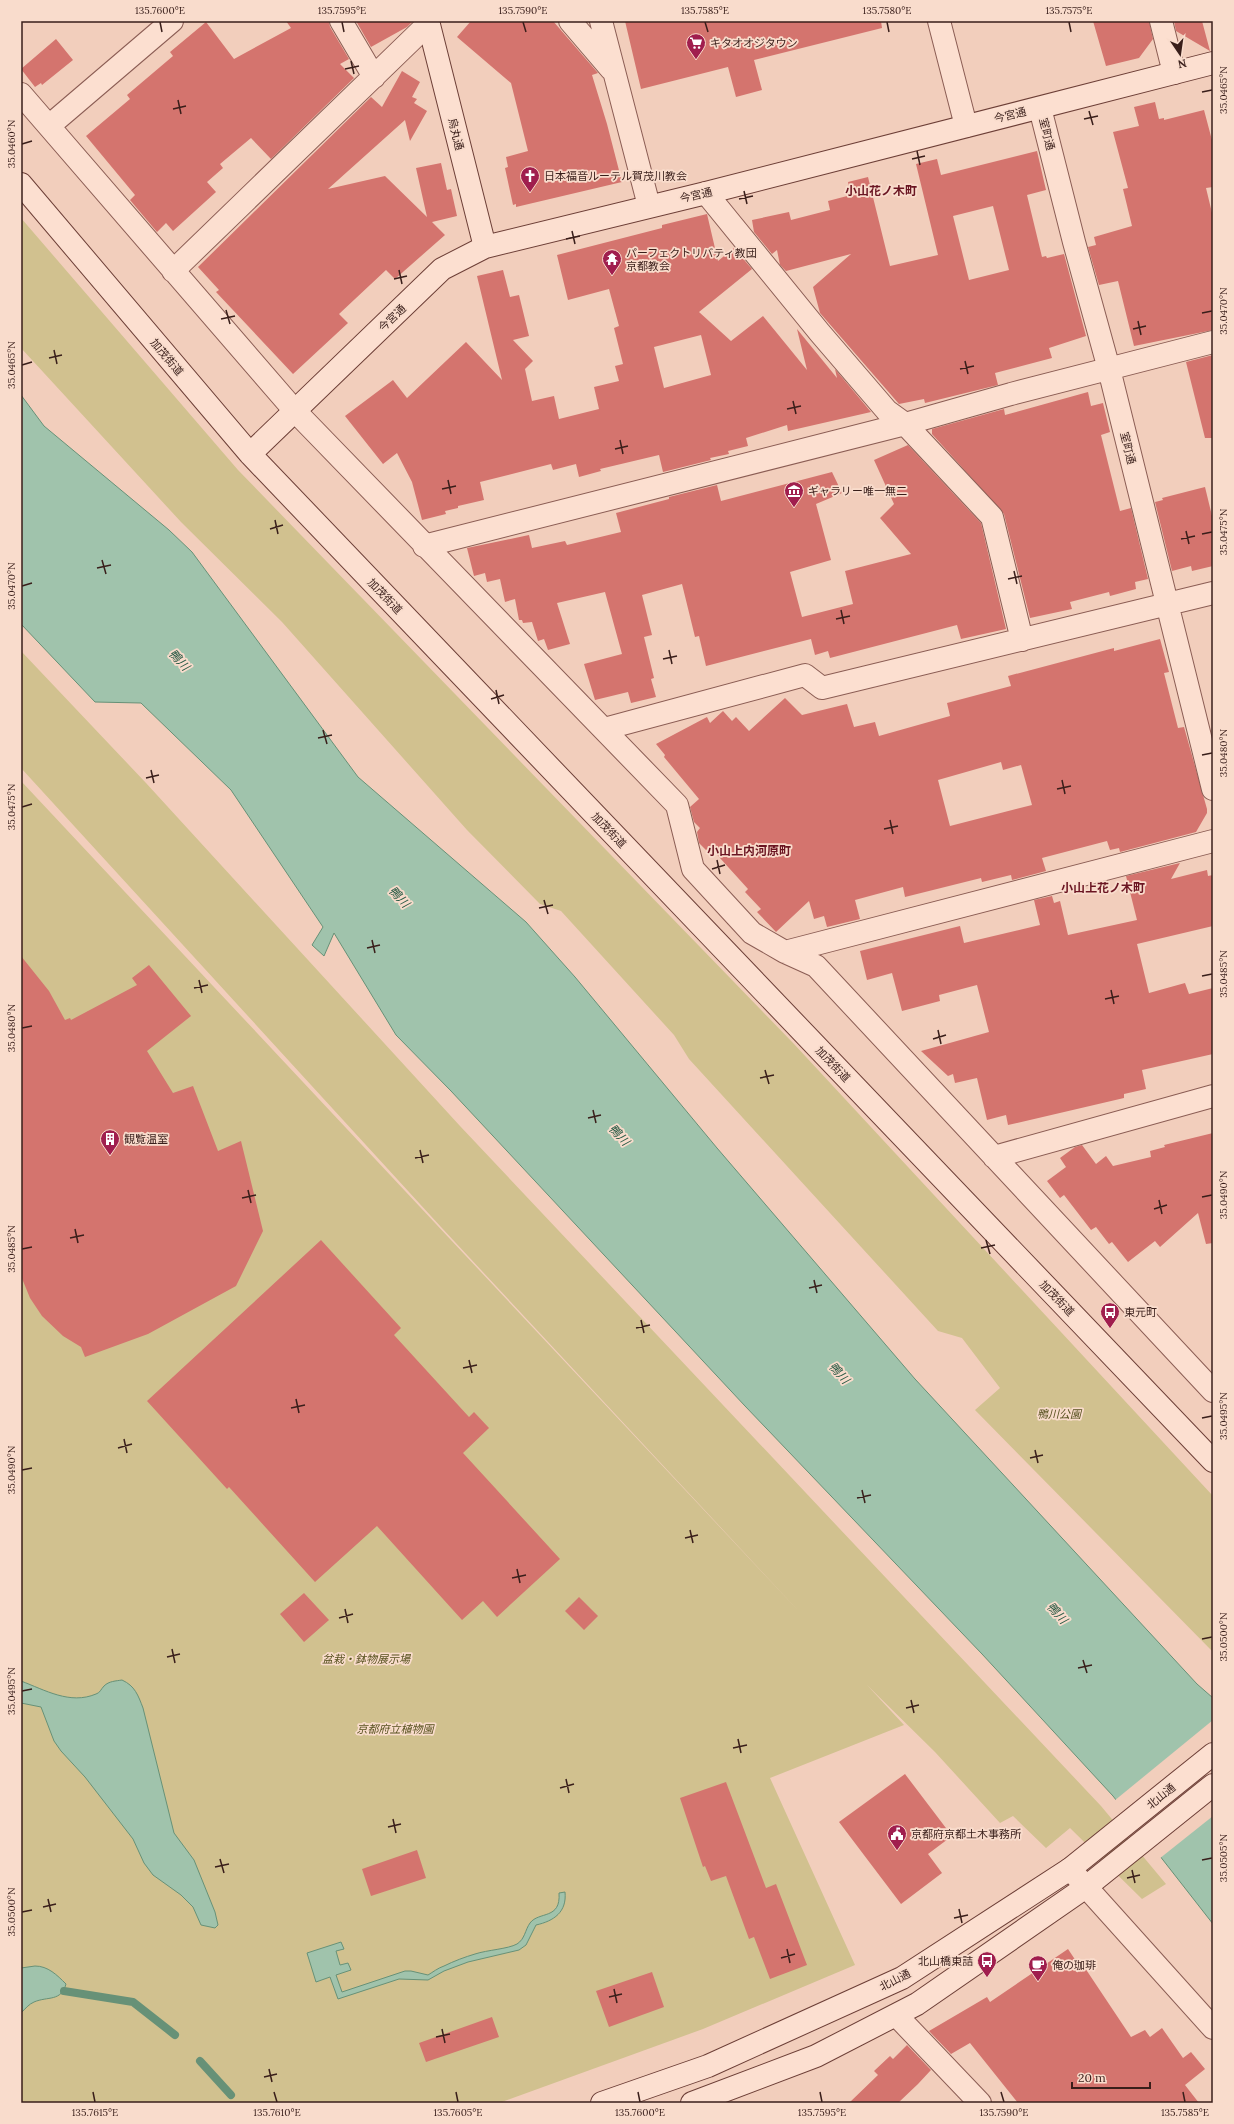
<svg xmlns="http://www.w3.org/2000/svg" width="1234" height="2124" font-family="Lora,'Noto Sans JP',serif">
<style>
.green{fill:#d1c18f}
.water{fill:#a0c3ac;stroke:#679177}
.pier{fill:#f2cebc}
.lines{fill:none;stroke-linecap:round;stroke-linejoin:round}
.stream{stroke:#679177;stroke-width:8}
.building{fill:#d4746e;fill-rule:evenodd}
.street-casing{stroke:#8b5d54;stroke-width:24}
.secondary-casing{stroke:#6d3f37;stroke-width:24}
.street{stroke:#fcdfd0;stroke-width:22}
.secondary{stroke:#fcdfd0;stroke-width:22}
.ticks{fill:none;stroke:#391e1a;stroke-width:1.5}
.labels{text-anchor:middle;stroke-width:3.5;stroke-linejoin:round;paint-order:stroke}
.poi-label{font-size:11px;fill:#391e1a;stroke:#f9dccc;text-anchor:start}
.street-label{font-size:11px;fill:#391e1a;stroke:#f9dccc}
.park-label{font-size:11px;font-style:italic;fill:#57511f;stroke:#f9dccc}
.neighbourhood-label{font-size:12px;font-weight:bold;fill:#6a1522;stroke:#f9dccc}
.water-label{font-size:12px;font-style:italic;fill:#285a45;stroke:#f9dccc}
.neatline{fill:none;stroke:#391e1a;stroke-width:1.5}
.ticks-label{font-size:10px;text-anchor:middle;fill:#391e1a}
</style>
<rect width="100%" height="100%" fill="#f2cebc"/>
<path class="green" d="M21 218 238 470 794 1044 1213 1496V1652L975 1410 1000 1388 962 1338 938 1331 689 1059 674 1035 561 911 540 904 467 830 282 622 181 522 21 348Z
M21 651 146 783 460 1126 1101 1806 1166 1884 1142 1899 1070 1828 1046 1848 1013 1816 1000 1823 935 1752 867 1685 904 1725 770 1778 855 1965 703 2029 499 2103H21V781L806 1619 441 1227 21 768Z"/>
<path class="water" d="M21 395 44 426 169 530 192 552 358 777 526 922 575 977 717 1148 915 1379 1197 1684 1213 1698V1924L1113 1796 982 1654 745 1406 451 1091 396 1035 334 933 324 956 312 945 323 927 231 790 141 703 95 702 21 624Z
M122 1680C135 1686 138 1695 143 1708L174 1833 194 1860 215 1912 218 1925 215 1928 201 1925 193 1907 181 1895 153 1875 144 1863 133 1839 85 1777 61 1751 54 1741 41 1707 21 1703V1681C45 1690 70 1705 96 1694 100 1693 101 1689 104 1686 109 1681 116 1681 122 1680Z
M565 1892C567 1912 554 1921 536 1925L526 1945 519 1950 468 1962 444 1971 428 1980 399 1979 338 1999 330 1977 316 1982 307 1953 341 1942 344 1949 336 1951 340 1965 348 1963 351 1970 336 1975 342 1992 405 1971H411L428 1975C433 1972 438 1968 444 1966 454 1961 465 1957 475 1954 487 1950 508 1949 517 1944 525 1939 525 1930 530 1923 539 1911 561 1920 559 1893Z
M35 1966C48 1966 57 1975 66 1984 61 2002 48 1996 34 2002 29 2004 25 2009 21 2013V1968Z"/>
<path class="pier" d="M1213 1720V1816L1159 1859 1114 1801Z"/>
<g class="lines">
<path class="stream" d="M64 1991 133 2002 175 2035
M200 2061 231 2095"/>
</g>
<path class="building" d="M286 21H329L330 27 349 59 340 64 354 78 271 159 251 138 220 164 223 168 207 182 216 192 173 231 166 223 157 232 130 200 135 195 86 136 130 99 127 95 173 56 170 52 206 22 234 59 291 28Z
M356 21H413L407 27 371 47Z
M471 21H553L598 73 592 75 607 124 622 182 516 207V204L513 205 505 168 508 167 506 157 528 151 511 83 457 37Z
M625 21H881L882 28 754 60 762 90 736 97 728 67 641 89Z
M1093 21H1149L1153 39 1139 58 1106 66Z
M1174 21H1202L1210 51 1176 31Z
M56 39 73 60 42 85 41 83 35 87 21 69Z
M402 71 420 82 412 97 417 99 414 103 427 111 410 141 405 120 328 189 385 176 427 217 416 168 441 163 447 190 451 189 457 216 432 222 445 235 395 279 386 270 339 314 348 323 293 374 216 292 219 290 198 267 371 97 382 107Z
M1155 102 1159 119 1164 118V120L1204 110 1213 144V187L1206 188 1213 217V330L1134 346 1118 281 1099 285 1088 247 1096 245 1094 237 1132 226 1123 189 1128 188 1113 132 1139 126 1134 107Z
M1037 151 1046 190 1027 195 1042 257 1046 256 1047 258 1064 254 1086 336 1049 348 1052 358 995 373 998 385 925 403 924 399 899 404 820 313 813 287 851 254 786 271 780 265 777 250 772 254 754 232 752 220 789 212 791 220 830 210 828 201 851 195 848 182 868 177 890 266 938 255 916 164 937 159 941 175ZM993 206 1009 270 969 280 953 216Z
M707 214 718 261 734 248 752 269 699 312 731 341 763 316 807 370 797 329 837 378 835 369 871 412 788 431 787 425 746 438 748 446 728 451 729 454 710 458 711 460 663 472 659 455 600 469 601 471 579 477 576 464 553 470 551 464 480 482 484 500 458 506V508L445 511 446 514 422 520 412 482 397 453 383 464 345 416 393 380 407 398 466 342 502 380 477 276 503 270 510 297 519 295 529 336 513 340 533 361 525 369 532 401 554 396 559 419 599 409 594 387 619 381 615 366 623 364 614 328 619 326 609 289 568 300 557 255 662 228V225ZM701 335 711 375 664 388 654 347Z
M1213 355V438H1205L1186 362Z
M1088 392 1091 406 1103 403 1110 432 1101 435 1120 511 1131 508 1148 579 1135 582 1136 589 1110 596 1109 592 1070 602 1072 609 1030 618 1004 514 932 434V429L1004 409 1005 415Z
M908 445 981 523 1006 629 961 639 957 625 830 658 828 651 815 655 811 639 706 666 699 636 695 637 682 584 642 595 652 635 644 637 654 678 651 679 656 697 631 703 628 692 595 700 584 664 622 654 605 592 557 603 570 644 548 650 544 639 538 641 532 622 523 623 522 620H519L515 599 505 602 500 579 487 582 485 573 474 576 467 548 529 535 532 548 565 541 567 545 621 532 616 513 669 499V497L717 485 721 501 832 472 842 493 816 504 831 560 790 572 802 617 853 604 845 571 911 554 880 518 894 504 874 460Z
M1205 487 1213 520V566L1192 571 1191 566 1172 571 1155 502 1163 500 1162 498Z
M1160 639 1169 672 1164 673 1178 728 1184 727 1207 809V813L1196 832 1120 852 1119 848 1110 850 1107 841 1042 858 1046 871 1012 880 1011 875 982 882 981 878 905 897 903 887 855 900 860 919 827 927 824 916 814 919 809 901 776 932 757 912 761 909 745 892 748 889 710 847 706 850 699 843 697 832 700 828 694 822 690 807 699 799 664 757 665 755 656 744 707 717 710 723 723 711 732 721 736 717 749 731 785 698 802 715 847 704 854 727 875 722 879 736 950 716 947 703 1011 686 1008 676 1114 648V651ZM1001 762 1003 770 1021 765 1032 805 950 826 938 780Z
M1180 863 1171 879 1207 870 1208 876 1213 875V926L1137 944 1149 993 1185 983 1189 994 1213 988V1054L1142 1070 1146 1089 1124 1094V1098L1008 1125 1006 1115 987 1120 977 1078 955 1083 953 1074 948 1076 921 1051 989 1032 977 985 939 995 940 1001 902 1011 892 973 867 980 860 951 960 926 964 943 1040 925 1034 900 1052 896 1054 903 1060 901 1068 935 1137 920 1126 876Z
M21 956 49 991 65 1020 70 1018 71 1020 137 985 132 978 149 965 191 1016 147 1051 173 1093 193 1086 218 1151 241 1141 263 1231 236 1286 148 1334 85 1357 81 1347 63 1336 42 1316 30 1298 21 1276Z
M1213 1133V1243L1206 1244 1198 1213 1160 1247 1155 1241 1128 1262 1112 1242 1109 1244 1096 1227 1091 1230 1064 1195 1060 1198 1047 1181 1066 1167 1060 1158 1075 1147 1082 1145 1096 1164 1106 1156 1113 1166 1151 1157 1150 1151 1165 1147 1164 1145Z
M321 1240 401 1328 394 1335 469 1417 474 1412 489 1428 463 1453 560 1559 497 1617 483 1601 462 1620 377 1526 315 1582 229 1487 227 1489 147 1401Z
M304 1593 329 1620 304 1642 280 1614Z
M579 1597 598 1616 584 1630 565 1611Z
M905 1774 952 1836 928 1854 942 1873 901 1904 839 1822Z
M726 1782 766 1888 776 1884 807 1965 770 1979 754 1937 749 1939 726 1876 711 1881 705 1866 703 1867 680 1798Z
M417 1850 426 1878 371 1896 362 1869Z
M1068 1949 1078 1964 1081 1962 1131 2037 1145 2030 1150 2037 1162 2028 1183 2058 1191 2052 1205 2069 1185 2085 1199 2103H1018L970 2043 951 2054 929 2031 987 1997 990 2002Z
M652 1972 664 2007 609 2027 596 1991Z
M492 2017 499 2037 426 2062 419 2043Z
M907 2045 931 2070 918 2084 898 2103H849L878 2075 874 2071 890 2056 893 2059Z"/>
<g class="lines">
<g class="street-casing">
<path id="street" d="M341 21 374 77
M570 21 611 69
M601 21 649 206
M939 21 966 126
M1161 21 1174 73
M21 94 295 411 677 805 693 869 752 933 785 952 816 966 1213 1391
M1040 108 1074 242 1109 369 1213 789
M49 126 172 21
M706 193 820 333 887 411 905 424 992 517 1022 640
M173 271 428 24
M424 546 905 424 1011 394 1213 342
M604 729 805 675 822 688 1213 593
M785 952 1213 841
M994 1157 1213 1096
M1070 1869 1213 2028
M897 2016 980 2103"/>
</g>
<g class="secondary-casing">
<path id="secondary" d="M428 21 485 247
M21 184 250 454 1213 1461
M250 454 442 269 485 247 706 193 1213 63
M602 2103 708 2066 902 1978 1070 1869 1213 1754
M692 2103 816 2056 917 2004 1086 1887 1213 1785"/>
</g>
<use href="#street" class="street"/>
<use href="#secondary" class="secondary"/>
</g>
<path class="ticks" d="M160 22 162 32M342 22 344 32M523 22 526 32M705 22 708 32M887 22 889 32M1069 22 1071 32M351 61 354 74M345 69 359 66M1202 92 1212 90M178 100 181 114M173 109 186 106M1089 111 1093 125M1084 119 1098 116M22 144 32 141M917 151 920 165M912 159 925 156M744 191 747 204M739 199 753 196M572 231 575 244M566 239 580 236M399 270 402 284M394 279 407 276M226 310 230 324M1202 313 1212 311M221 319 235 316M1138 321 1141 335M1133 329 1146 326M54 350 57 364M49 358 62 355M965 361 968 374M22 365 32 362M960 369 974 366M793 401 796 414M787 409 801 406M620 440 623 454M615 449 628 446M448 480 451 494M442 489 456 486M275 520 278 534M270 529 283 525M1186 531 1189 544M1202 534 1212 532M1181 539 1195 536M102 560 106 574M97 568 111 565M1014 571 1017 584M1008 579 1022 576M22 586 32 583M841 610 844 624M836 619 850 616M669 650 672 664M663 659 677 656M496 690 499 704M491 699 504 695M323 730 327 744M318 738 332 735M1202 755 1212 753M151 770 154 783M146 778 159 775M1062 780 1065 794M1057 789 1071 786M22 807 32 804M890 820 893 834M884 829 898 826M717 860 720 874M712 869 725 865M544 900 548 914M539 908 553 905M372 940 375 953M367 948 380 945M1202 976 1212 974M199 980 202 993M194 988 208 985M1111 990 1114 1004M1105 999 1119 996M22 1028 32 1026M938 1030 941 1044M933 1039 946 1035M765 1070 769 1084M760 1078 774 1075M593 1110 596 1123M588 1118 601 1115M420 1150 423 1163M415 1158 429 1155M248 1190 251 1203M1202 1197 1212 1195M242 1198 256 1195M1159 1200 1162 1214M1154 1209 1167 1205M75 1229 78 1243M70 1238 84 1235M986 1240 990 1254M981 1248 995 1245M22 1249 32 1247M814 1280 817 1293M809 1288 822 1285M641 1320 644 1333M636 1328 650 1325M469 1360 472 1373M463 1368 477 1365M296 1399 299 1413M291 1408 305 1405M1202 1418 1212 1416M124 1439 127 1453M118 1448 132 1444M1035 1450 1038 1463M1030 1458 1043 1455M22 1470 32 1468M862 1490 865 1503M857 1498 871 1495M690 1530 693 1543M685 1538 698 1535M517 1569 520 1583M512 1578 526 1575M345 1609 348 1623M339 1618 353 1614M1202 1639 1212 1637M172 1649 175 1663M167 1657 180 1654M1083 1660 1087 1673M1078 1668 1092 1665M22 1691 32 1689M911 1700 914 1713M906 1708 919 1705M738 1739 741 1753M733 1748 747 1745M566 1779 569 1793M560 1788 574 1784M393 1819 396 1833M388 1827 401 1824M220 1859 224 1873M1202 1860 1212 1858M215 1867 229 1864M1132 1870 1135 1883M1127 1878 1140 1875M48 1899 51 1912M43 1907 56 1904M959 1909 962 1923M22 1912 32 1910M954 1918 968 1915M787 1949 790 1963M781 1958 795 1954M614 1989 617 2003M609 1997 622 1994M442 2029 445 2043M436 2037 450 2034M269 2069 272 2082M264 2077 277 2074M93 2092 95 2102M274 2092 277 2102M456 2092 458 2102M638 2092 640 2102M820 2092 822 2102M1001 2092 1004 2102M1183 2092 1185 2102"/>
<defs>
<g id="supermarket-pin" transform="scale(1)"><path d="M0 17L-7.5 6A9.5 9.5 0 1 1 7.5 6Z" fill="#a01e4e" stroke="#f9dccc"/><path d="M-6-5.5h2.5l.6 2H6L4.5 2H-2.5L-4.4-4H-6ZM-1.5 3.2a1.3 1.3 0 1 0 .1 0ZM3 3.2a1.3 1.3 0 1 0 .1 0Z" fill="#fff"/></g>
<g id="church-pin" transform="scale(1)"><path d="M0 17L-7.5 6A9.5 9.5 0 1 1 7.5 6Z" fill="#a01e4e" stroke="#f9dccc"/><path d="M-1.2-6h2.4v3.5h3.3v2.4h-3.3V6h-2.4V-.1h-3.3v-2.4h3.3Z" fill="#fff"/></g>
<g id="temple-pin" transform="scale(1)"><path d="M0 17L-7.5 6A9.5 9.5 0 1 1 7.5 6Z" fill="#a01e4e" stroke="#f9dccc"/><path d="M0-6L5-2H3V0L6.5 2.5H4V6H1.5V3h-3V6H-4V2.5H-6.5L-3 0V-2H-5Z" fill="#fff"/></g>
<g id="museum-pin" transform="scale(1)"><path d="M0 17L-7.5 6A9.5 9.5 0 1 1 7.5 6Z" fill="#a01e4e" stroke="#f9dccc"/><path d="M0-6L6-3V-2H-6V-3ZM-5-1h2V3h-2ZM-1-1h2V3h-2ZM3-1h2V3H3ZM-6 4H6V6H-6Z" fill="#fff"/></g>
<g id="building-pin" transform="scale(1)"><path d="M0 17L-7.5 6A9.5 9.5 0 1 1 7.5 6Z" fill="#a01e4e" stroke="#f9dccc"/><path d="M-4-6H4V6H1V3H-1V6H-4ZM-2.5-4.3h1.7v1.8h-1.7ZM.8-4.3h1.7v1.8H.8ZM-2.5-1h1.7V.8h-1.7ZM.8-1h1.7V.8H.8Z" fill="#fff"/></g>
<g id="bus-pin" transform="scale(1)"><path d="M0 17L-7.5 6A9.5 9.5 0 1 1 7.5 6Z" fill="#a01e4e" stroke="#f9dccc"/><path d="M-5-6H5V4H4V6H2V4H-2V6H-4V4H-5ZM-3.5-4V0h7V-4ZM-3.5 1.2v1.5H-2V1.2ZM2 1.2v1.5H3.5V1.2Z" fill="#fff"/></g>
<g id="civic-pin" transform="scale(1)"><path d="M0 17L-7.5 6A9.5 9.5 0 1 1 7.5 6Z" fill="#a01e4e" stroke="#f9dccc"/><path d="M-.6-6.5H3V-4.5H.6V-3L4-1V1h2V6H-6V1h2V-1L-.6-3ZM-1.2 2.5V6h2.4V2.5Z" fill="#fff"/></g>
<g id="cafe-pin" transform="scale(1)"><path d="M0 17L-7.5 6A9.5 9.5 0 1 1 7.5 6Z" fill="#a01e4e" stroke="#f9dccc"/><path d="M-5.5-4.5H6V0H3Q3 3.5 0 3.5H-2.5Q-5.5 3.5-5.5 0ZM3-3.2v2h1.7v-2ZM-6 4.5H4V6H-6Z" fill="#fff"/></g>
</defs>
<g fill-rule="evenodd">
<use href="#supermarket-pin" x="696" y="43"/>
<use href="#church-pin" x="530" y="176"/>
<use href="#temple-pin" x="612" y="259"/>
<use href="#museum-pin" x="794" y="491"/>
<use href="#building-pin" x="110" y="1139"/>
<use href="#bus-pin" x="1110" y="1312"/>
<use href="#civic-pin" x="897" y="1834"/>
<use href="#bus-pin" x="987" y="1961"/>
<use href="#cafe-pin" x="1038" y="1965"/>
</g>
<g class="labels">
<g class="poi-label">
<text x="710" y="47">キタオオジタウン</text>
<text x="544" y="180">日本福音ルーテル賀茂川教会</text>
<text x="626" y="257">パーフェクトリバティ教団<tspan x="626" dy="13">京都教会</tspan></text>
<text x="808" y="495">ギャラリー唯一無二</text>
<text x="124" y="1143">観覧温室</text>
<text x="1124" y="1316">東元町</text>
<text x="911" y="1838">京都府京都土木事務所</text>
<text x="973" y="1965" text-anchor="end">北山橋東詰</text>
<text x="1052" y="1969">俺の珈琲</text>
</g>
<g class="street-label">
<text transform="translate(1010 115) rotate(-14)" y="4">今宮通</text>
<text transform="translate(456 134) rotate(76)" y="4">烏丸通</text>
<text transform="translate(1047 134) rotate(76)" y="4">室町通</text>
<text transform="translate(696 195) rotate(-13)" y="4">今宮通</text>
<text transform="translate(392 318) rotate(-44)" y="4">今宮通</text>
<text transform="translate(167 357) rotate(50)" y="4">加茂街道</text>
<text transform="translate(1128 448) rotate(76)" y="4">室町通</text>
<text transform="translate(385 596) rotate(46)" y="4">加茂街道</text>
<text transform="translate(609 830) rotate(46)" y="4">加茂街道</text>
<text transform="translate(833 1064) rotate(46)" y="4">加茂街道</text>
<text transform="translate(1057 1298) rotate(46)" y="4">加茂街道</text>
<text transform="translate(1161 1796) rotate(-39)" y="4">北山通</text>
<text transform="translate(895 1980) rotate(-27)" y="4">北山通</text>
</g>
<g class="park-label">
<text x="1059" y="1418">鴨川公園</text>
<text x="366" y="1663">盆栽・鉢物展示場</text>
<text x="395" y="1733">京都府立植物園</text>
</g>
<g class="neighbourhood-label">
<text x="881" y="195">小山花ノ木町</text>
<text x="749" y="855">小山上内河原町</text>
<text x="1103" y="892">小山上花ノ木町</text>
</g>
<g class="water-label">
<text transform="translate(179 660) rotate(47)" y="4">鴨川</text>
<text transform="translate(399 897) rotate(47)" y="4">鴨川</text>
<text transform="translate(619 1135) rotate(47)" y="4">鴨川</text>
<text transform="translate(839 1373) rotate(48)" y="4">鴨川</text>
<text transform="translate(1057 1613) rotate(48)" y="4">鴨川</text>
</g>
</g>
<rect width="1234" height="2124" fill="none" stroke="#f9dccc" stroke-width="44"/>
<g transform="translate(1180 54) rotate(167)" stroke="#f9dccc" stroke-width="3" paint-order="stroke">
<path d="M0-3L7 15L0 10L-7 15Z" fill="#391e1a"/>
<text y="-6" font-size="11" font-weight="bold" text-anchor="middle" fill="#391e1a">N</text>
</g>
<path d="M1072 2082v6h78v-6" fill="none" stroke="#391e1a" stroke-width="2"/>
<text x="1078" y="2082" font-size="12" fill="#391e1a" stroke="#f9dccc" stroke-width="3" paint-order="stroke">20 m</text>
<rect x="22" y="22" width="1190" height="2080" class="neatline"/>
<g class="ticks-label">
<text x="160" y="14">135.7600°E</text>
<text x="342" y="14">135.7595°E</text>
<text x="523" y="14">135.7590°E</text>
<text x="705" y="14">135.7585°E</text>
<text x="887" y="14">135.7580°E</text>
<text x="1069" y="14">135.7575°E</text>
<text transform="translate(1223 90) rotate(-90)" y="4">35.0465°N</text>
<text transform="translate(11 144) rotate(-90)" y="4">35.0460°N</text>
<text transform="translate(1223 311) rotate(-90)" y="4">35.0470°N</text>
<text transform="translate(11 365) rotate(-90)" y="4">35.0465°N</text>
<text transform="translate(1223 532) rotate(-90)" y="4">35.0475°N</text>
<text transform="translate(11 586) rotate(-90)" y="4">35.0470°N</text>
<text transform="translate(1223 753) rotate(-90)" y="4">35.0480°N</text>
<text transform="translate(11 807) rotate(-90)" y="4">35.0475°N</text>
<text transform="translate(1223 974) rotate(-90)" y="4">35.0485°N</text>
<text transform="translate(11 1028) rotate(-90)" y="4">35.0480°N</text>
<text transform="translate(1223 1195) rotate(-90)" y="4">35.0490°N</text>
<text transform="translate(11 1249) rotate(-90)" y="4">35.0485°N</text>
<text transform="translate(1223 1416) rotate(-90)" y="4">35.0495°N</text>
<text transform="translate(11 1470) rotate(-90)" y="4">35.0490°N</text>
<text transform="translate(1223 1637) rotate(-90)" y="4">35.0500°N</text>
<text transform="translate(11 1691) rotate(-90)" y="4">35.0495°N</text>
<text transform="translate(1223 1858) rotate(-90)" y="4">35.0505°N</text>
<text transform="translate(11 1912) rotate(-90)" y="4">35.0500°N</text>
<text x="95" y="2116">135.7615°E</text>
<text x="277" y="2116">135.7610°E</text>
<text x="458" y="2116">135.7605°E</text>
<text x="640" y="2116">135.7600°E</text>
<text x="822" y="2116">135.7595°E</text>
<text x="1004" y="2116">135.7590°E</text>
<text x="1185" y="2116">135.7585°E</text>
</g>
</svg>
